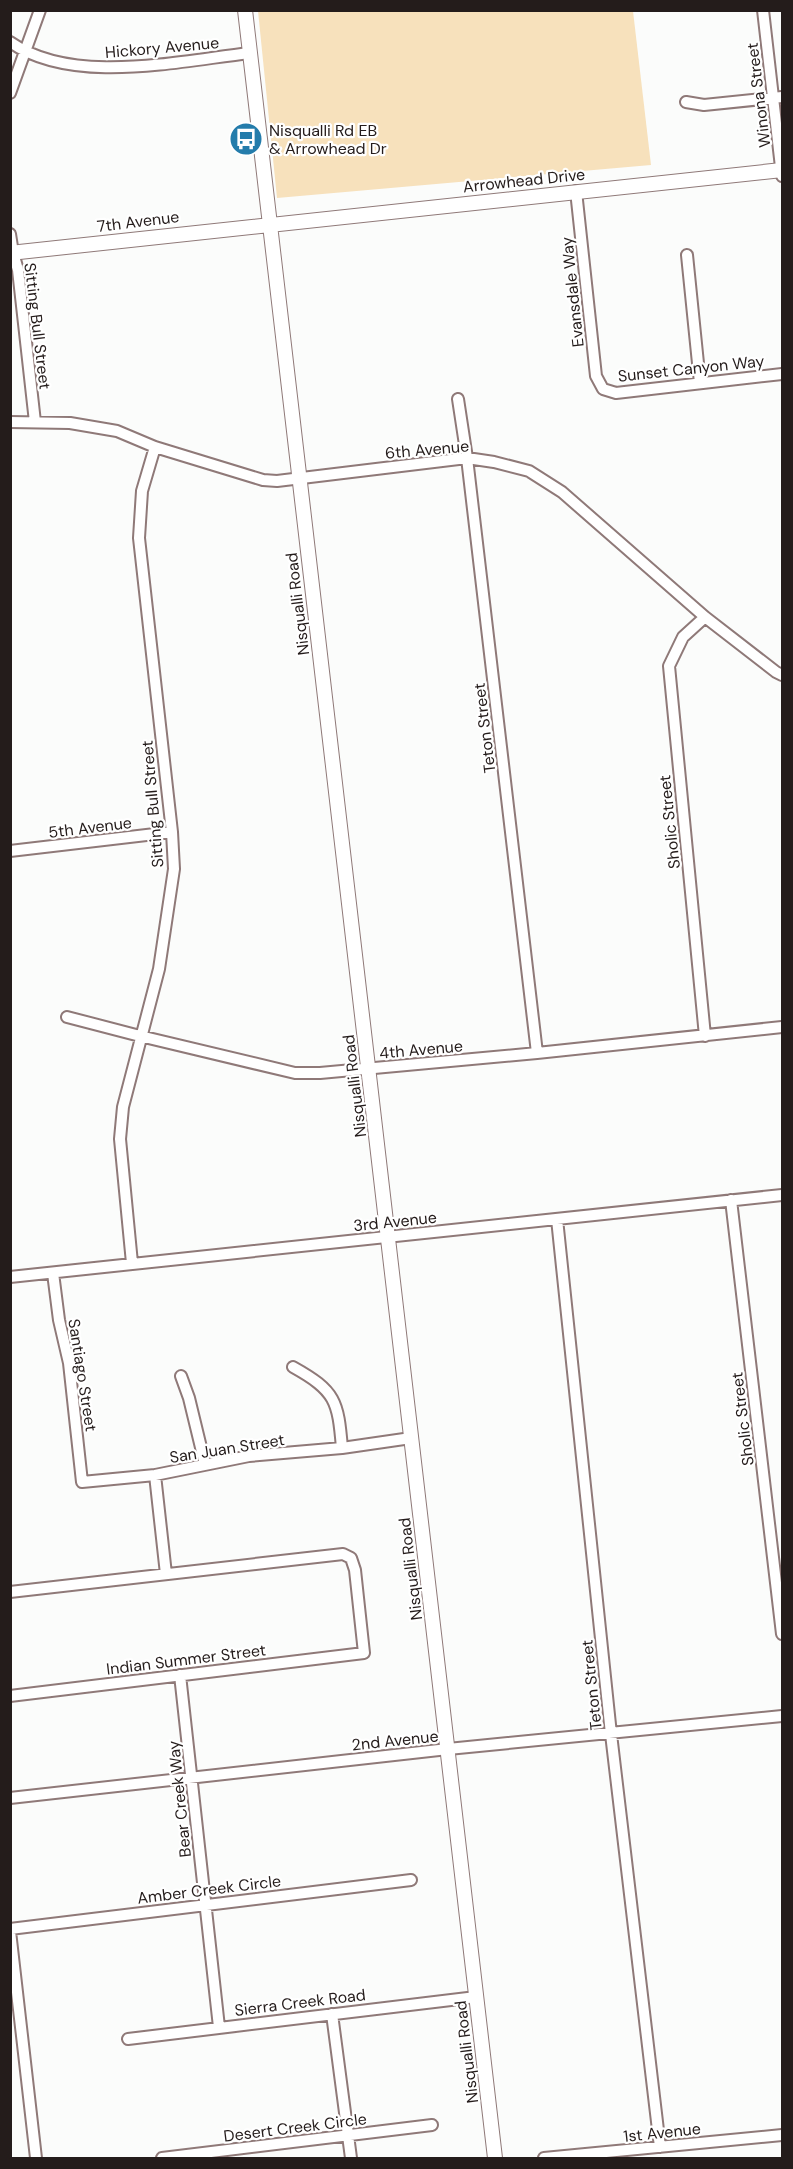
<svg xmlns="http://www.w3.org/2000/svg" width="793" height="2169" font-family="'DM Sans',sans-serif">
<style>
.green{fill:#f7e1bc}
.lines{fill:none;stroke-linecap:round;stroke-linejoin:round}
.minor-casing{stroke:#8f7978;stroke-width:14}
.major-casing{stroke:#8f7978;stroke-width:16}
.minor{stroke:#fff;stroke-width:10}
.major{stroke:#fff;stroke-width:14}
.labels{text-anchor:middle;stroke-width:4.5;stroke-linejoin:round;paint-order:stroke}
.street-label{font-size:16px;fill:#241c1b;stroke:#fff}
.poi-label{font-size:16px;fill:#241c1b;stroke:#fff;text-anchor:start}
</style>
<rect width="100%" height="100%" fill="#fbfcfb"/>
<path class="green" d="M258 11H633L651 165 277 198Z"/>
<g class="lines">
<g class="minor-casing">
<path id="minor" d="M763 10 782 176
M10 42C73 86 178 61 250 53
M10 93 40 10
M686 102 704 105 782 97
M576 191 596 376 603 389 616 393 782 374
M10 234 13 253 18 270 35 422
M687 255 700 383
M458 399 467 458 537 1053
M10 422 70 423 117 431 155 447 263 480 277 481 467 458 494 462 529 471 562 492 705 617 776 672 782 675
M705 617 683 637 669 666 705 1036
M10 851 172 832
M67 1017 140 1036 295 1073H320L537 1053 782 1027
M731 1200 782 1634
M557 1219 611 1734 660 2147
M132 1263 120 1139 123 1107 159 969 174 869 172 832 139 538 142 491 155 447
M53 1273 59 1320 69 1363 82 1482 155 1475 249 1456 342 1448 411 1438
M10 1277 782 1195
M293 1367C336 1391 338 1401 342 1448
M181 1376 189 1398 205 1464
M155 1475 166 1574
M10 1592 343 1554 351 1558 355 1570 364 1653 10 1696
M180 1675 219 2027
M10 1798 448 1749 782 1716
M10 1929 411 1880
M10 1931 36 2158
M332 2014 351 2158
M128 2039 476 1997
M162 2158 432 2125
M544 2158 782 2135"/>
</g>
<g class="major-casing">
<path id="major" d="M245 10 495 2158
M10 253 782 170"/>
</g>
<use href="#minor" class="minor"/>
<use href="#major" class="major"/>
</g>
<defs>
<g id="bus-disc" transform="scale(1.725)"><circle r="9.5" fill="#247cab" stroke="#fff"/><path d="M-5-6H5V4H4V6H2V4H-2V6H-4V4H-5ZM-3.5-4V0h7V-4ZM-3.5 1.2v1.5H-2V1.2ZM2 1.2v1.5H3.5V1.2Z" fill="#fff"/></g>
</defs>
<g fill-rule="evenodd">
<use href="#bus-disc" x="246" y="139"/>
</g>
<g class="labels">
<g class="street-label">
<text transform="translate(162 47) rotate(-5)" y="6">Hickory Avenue</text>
<text transform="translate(758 95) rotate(-97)" y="6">Winona Street</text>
<text transform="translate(524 180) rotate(-6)" y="6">Arrowhead Drive</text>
<text transform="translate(138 221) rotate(-7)" y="6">7th Avenue</text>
<text transform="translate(572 292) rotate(-96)" y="6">Evansdale Way</text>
<text transform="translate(38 326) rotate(83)" y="6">Sitting Bull Street</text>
<text transform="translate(691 368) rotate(-6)" y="6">Sunset Canyon Way</text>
<text transform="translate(427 449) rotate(-5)" y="6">6th Avenue</text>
<text transform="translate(297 604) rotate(-97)" y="6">Nisqualli Road</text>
<text transform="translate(484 728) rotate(-97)" y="6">Teton Street</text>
<text transform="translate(152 804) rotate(-95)" y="6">Sitting Bull Street</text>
<text transform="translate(669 822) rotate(-96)" y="6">Sholic Street</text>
<text transform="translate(90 827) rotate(-7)" y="6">5th Avenue</text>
<text transform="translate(421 1049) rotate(-5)" y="6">4th Avenue</text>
<text transform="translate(354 1086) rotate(-97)" y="6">Nisqualli Road</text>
<text transform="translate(395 1221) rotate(-6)" y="6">3rd Avenue</text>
<text transform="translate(83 1375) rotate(81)" y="6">Santiago Street</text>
<text transform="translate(742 1419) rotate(-97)" y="6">Sholic Street</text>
<text transform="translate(227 1448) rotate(-9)" y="6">San Juan Street</text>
<text transform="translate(410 1569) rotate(-97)" y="6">Nisqualli Road</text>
<text transform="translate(186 1659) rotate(-7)" y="6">Indian Summer Street</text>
<text transform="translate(591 1685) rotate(-96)" y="6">Teton Street</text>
<text transform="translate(395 1740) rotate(-6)" y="6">2nd Avenue</text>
<text transform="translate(179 1799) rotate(-96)" y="6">Bear Creek Way</text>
<text transform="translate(209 1889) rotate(-7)" y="6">Amber Creek Circle</text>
<text transform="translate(300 2002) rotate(-7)" y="6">Sierra Creek Road</text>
<text transform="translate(466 2052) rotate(-97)" y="6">Nisqualli Road</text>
<text transform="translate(295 2127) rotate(-7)" y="6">Desert Creek Circle</text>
<text transform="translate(662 2132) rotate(-6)" y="6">1st Avenue</text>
</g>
<g class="poi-label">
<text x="269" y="136">Nisqualli Rd EB<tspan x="269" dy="18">&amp; Arrowhead Dr</tspan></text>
</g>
</g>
<rect width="793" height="2169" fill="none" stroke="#241c1b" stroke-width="24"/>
</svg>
